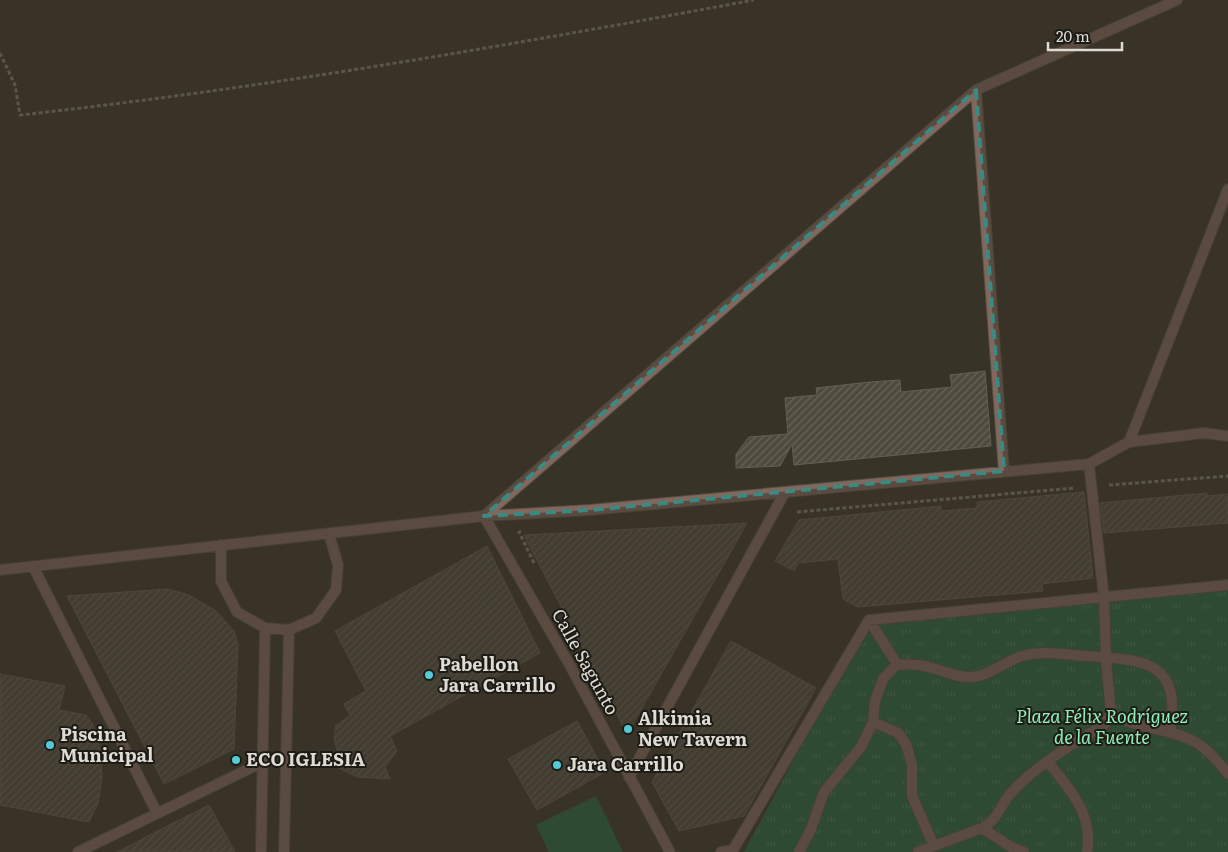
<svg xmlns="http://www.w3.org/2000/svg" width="1228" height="852" font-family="Literata,serif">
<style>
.park{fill:url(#park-tufts)}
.pitch{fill:#256644}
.building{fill:url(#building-hatch);stroke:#645f51}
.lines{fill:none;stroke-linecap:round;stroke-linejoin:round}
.street-casing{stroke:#565146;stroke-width:12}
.path{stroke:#837e74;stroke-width:3;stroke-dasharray:4 2.5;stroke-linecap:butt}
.street{stroke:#83675d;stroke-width:10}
.marked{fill:none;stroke:#388a82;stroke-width:4;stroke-dasharray:10 6;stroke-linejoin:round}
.poi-dot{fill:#52cbd7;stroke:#1d1b16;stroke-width:2}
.labels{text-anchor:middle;stroke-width:4;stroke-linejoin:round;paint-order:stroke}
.street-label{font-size:18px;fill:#dedbd3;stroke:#1d1b16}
.poi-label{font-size:18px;font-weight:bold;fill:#dedbd3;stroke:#1d1b16;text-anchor:start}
.park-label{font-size:18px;font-style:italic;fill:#91eeb8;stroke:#1d1b16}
</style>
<defs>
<pattern id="park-tufts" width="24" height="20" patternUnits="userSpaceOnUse" patternTransform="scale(1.25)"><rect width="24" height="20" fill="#256644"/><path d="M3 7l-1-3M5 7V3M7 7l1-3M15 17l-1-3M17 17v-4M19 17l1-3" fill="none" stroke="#447b5e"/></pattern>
<pattern id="building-hatch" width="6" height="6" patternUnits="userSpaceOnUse" patternTransform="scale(1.25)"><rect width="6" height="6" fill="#4f4a3d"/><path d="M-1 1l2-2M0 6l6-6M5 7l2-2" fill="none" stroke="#686458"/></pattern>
</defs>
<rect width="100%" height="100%" fill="#383327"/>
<path class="park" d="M1228 590V852H744L869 620 1108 602Z"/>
<path class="pitch" d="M596 796 623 852H549L536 825Z"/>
<path class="building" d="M985 371 991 446 794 465 792 444 780 466 736 468V454L749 437 788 434 785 398 817 395 816 388 870 382 900 380 901 392 952 387 950 375Z
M1084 492 1093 578 1042 584 1043 591 858 607 843 599 838 559 798 563 794 571 775 561 799 520 941 506V511L977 508V502Z
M1207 493V496L1228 494V523L1104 533 1100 503Z
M747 523 737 541 627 734 524 535Z
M487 546 540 653 390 736 397 751 385 767 390 779 357 777 339 768 331 758 338 753 334 740 336 725 350 716 344 704 366 691 335 631Z
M167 589 189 595 216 611 234 631 238 645 234 749 164 784 67 596Z
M731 641 816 688 744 816 679 831 652 782Z
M0 674 65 686 59 710 86 715 92 723 100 749 102 777 98 803 89 822 0 805Z
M577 721 605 772 537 810 508 759Z
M209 805 235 852H117L175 822Z"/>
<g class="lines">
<g class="street-casing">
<path id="street" d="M976 90 1004 471
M1129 442 1228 189
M221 545V581L237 612 265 628 289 630 316 618 336 590 338 565 329 534
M33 566 157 813
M0 570 484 516 590 510 1089 464 1129 442 1204 433 1228 436
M869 620 897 664
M1111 713C1136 730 1169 727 1195 742 1208 749 1219 763 1228 774
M873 722 898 733 906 744 912 765V796L934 846
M1048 762C1070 789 1094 816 1087 852
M629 777 785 492
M982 828C1000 818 999 806 1011 793 1036 765 1073 744 1105 724L1111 713 1106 660 1104 598 1089 464
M78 852 263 762
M261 852 265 628
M284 852 289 630
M670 852 568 662 484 516 976 90 1177 0
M721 852 733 850 869 620 1228 585
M799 852 811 829 824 792 861 747 873 722 875 701 883 679 897 664C906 665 916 664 924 666 941 669 955 678 972 677 989 676 1006 661 1022 656 1044 650 1064 655 1086 656 1145 660 1182 660 1170 733
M918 852 982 828 1011 847 1024 852"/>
</g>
<path class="path" d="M0 53 15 85 20 115C267 88 510 45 754 0
M1109 485 1228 476
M797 512 1075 488
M521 532H519L535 565"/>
<use href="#street" class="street"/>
</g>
<path d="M0 0H1228V852H0ZM976 90 1004 471 590 510 484 516Z" fill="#383327" fill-opacity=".55" fill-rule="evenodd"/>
<path class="marked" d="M976 90 1004 471 590 510 484 516Z"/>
<g class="poi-dot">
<circle cx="429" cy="675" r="5"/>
<circle cx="628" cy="729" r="5"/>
<circle cx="50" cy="745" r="5"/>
<circle cx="236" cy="760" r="5"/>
<circle cx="557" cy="765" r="5"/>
</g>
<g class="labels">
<g class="street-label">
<text transform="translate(585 662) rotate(61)" y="6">Calle Sagunto</text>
</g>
<g class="poi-label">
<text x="439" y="671">Pabellon<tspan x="439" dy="21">Jara Carrillo</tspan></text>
<text x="638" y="725">Alkimia<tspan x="638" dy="21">New Tavern</tspan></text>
<text x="60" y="741">Piscina<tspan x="60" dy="21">Municipal</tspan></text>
<text x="246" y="766">ECO IGLESIA</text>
<text x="567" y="771">Jara Carrillo</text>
</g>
<g class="park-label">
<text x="1102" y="723">Plaza Félix Rodríguez<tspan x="1102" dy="21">de la Fuente</tspan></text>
</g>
</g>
<path d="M1048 42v8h74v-8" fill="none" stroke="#dedbd3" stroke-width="2.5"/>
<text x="1056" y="42" font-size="15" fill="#dedbd3" stroke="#1d1b16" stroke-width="4" paint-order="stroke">20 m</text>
</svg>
